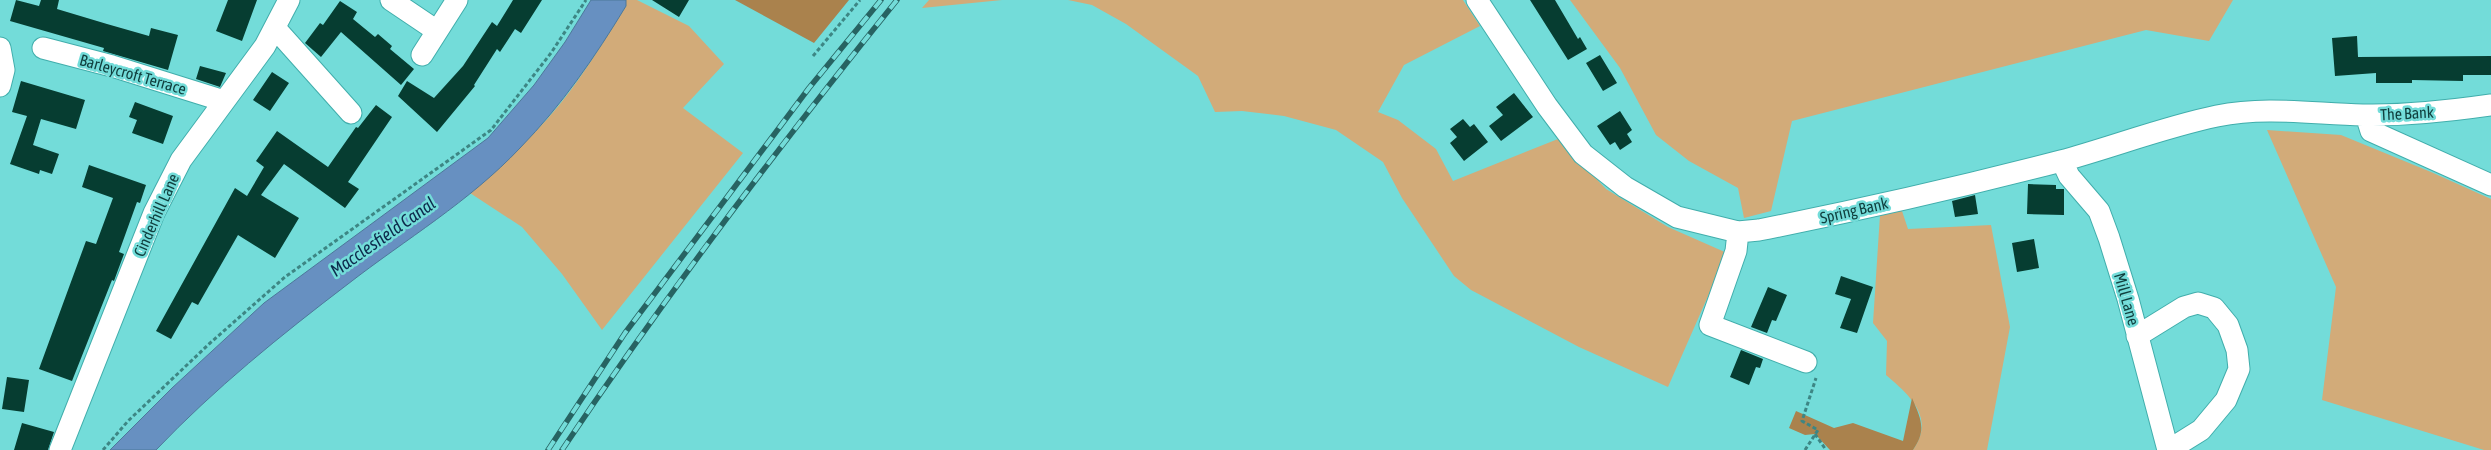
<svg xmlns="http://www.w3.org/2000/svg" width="2491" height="450" font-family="'Asap Condensed',sans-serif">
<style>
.green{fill:#d2ab79}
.forest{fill:#aa824d}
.water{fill:#6790c1;stroke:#4d789a}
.building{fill:#063d31}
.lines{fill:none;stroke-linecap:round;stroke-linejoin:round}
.minor-casing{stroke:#41aeac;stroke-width:23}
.path{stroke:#3d8684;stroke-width:3;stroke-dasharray:4 2.5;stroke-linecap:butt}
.minor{stroke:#fff;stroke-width:21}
.rail-casing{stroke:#276362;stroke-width:5.5}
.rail{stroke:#73dcd9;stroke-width:4;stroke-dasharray:11;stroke-linecap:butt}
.labels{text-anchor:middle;stroke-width:5;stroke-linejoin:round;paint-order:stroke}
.street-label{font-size:16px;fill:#103f3e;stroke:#73dcd9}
.water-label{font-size:18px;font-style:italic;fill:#0c2a4b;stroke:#73dcd9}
</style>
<rect width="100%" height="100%" fill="#73dcd9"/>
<path class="green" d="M626 0H637L689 26 724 64 683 108 743 153 602 330 562 274 522 227 470 193C502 165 533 137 560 104 585 73 605 39 626 6Z
M929 0H1002L922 8Z
M1068 0H1463L1480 26 1404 65 1378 112 1398 120 1436 149 1453 181 1558 139 1606 189 1668 227 1727 253 1668 387 1579 347 1471 290 1454 276 1402 198 1383 162 1336 130 1284 116 1242 111 1215 112 1198 76 1126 24 1092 5Z
M1570 0H2233L2209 41 2146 30 1792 121 1771 211 1744 218 1738 188 1689 161 1656 135 1620 68Z
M2267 130 2341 135 2431 172 2491 199V450H2484L2322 400 2336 287Z
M1901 208 1908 229 1991 225 2010 327 1987 450H1913C1936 417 1909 395 1886 375L1887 341 1873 323 1880 215Z"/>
<path class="forest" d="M735 0H849L814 43Z
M1912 398C1921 419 1927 430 1913 450H1830L1815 434 1805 435 1789 428 1796 411 1834 428 1853 423 1903 441Z"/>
<path class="water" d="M591 0H626V6C595 57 562 105 520 148 469 202 406 239 348 284 281 335 214 389 156 450H110L172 388 264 303 488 138 534 85 565 42Z"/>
<path class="building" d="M16 0 39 6 41 0H59L57 9 107 24 149 36 151 28 178 35 168 70 103 51 104 48 10 21Z
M228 0H257L242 41 216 31Z
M513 0H542L521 33 515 29 500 52 497 49 474 85 475 86 437 132 398 96 407 81 434 98 463 66 492 22 497 26Z
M652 0H689L679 17Z
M1530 0H1555L1578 39 1580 37 1587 49 1568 60Z
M340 1 357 12 353 19 375 37 378 34 392 46 390 49 414 69 401 85 341 32 321 57 305 43 320 23 323 25Z
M2357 36 2358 57 2491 56V75H2463V81L2412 80V83H2376V73L2335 76 2332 38Z
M1600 55 1617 83 1603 91 1586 63Z
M200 66 226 73 220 87 196 79Z
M272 72 289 83 270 111 253 100Z
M21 81 85 100 76 129 41 119 33 145 59 154 52 174 40 170 39 174 10 164 27 116 12 112Z
M1514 93 1533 117 1501 141 1489 126 1503 115 1496 107Z
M135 102 173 116 163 144 132 133 137 120 129 117Z
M376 105 392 117 348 182 359 189 345 208 284 164 261 195 299 218 275 258 238 235 198 305 192 302 171 339 156 331 235 188 247 196 264 167 256 161 277 131 328 167 356 127 358 128Z
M1620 111 1632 130 1627 134 1632 142 1620 150 1615 142 1610 145 1597 126Z
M1463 119 1470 127 1474 124 1488 142 1464 161 1450 143 1457 137 1450 129Z
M89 165 146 185 140 203 137 202 119 252 124 254 118 270 114 281 112 280 72 381 39 369 86 241 96 244 113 198 82 187Z
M2028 184 2056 185V189H2064V215L2027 214Z
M1975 195 1978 214 1955 217 1952 201Z
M2034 239 2039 268 2017 272 2012 243Z
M1841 276 1873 287 1857 333 1840 328 1851 299 1835 294Z
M1768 287 1787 295 1776 321 1772 320 1767 333 1751 327Z
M1741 350 1763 359 1760 368 1756 367 1749 385 1730 377Z
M7 377 29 380 24 412 2 409Z
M22 423 54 432 48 450H14Z"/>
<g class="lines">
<g class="minor-casing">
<path id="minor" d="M391 0 437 31
M1477 0 1547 106 1583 154 1625 187 1677 217 1738 232 1759 230C1860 210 1961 187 2061 161 2113 147 2164 127 2217 116 2266 106 2314 114 2363 115 2406 116 2449 111 2491 105
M275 28 351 113
M0 48 4 70 0 86
M43 48 112 66 224 101
M422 55 457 0
M2366 115 2371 131 2491 185
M2062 161 2069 176 2099 211 2109 238 2128 299 2168 450
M1738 232 1736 251 1710 325 1806 362
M2137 336 2184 307 2198 303 2214 308 2228 325 2237 350 2239 369 2226 400 2201 430 2169 450
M60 450 154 213 181 160 265 46 289 0"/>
</g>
<path class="path" d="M813 56 860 0
M1815 434 1826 450
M103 450 128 421 209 344 285 277 491 130 551 53 586 0
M1805 450 1818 430 1802 421 1816 378"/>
<use href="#minor" class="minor"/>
<g class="rail-casing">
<path id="rail" d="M548 450 625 333 809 88 881 0
M562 450C666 295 779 146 897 0"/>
</g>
<use href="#rail" class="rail"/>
</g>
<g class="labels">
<g class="street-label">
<text transform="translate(133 74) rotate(16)" y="6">Barleycroft Terrace</text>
<text transform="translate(2407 113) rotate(-3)" y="6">The Bank</text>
<text transform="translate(1854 210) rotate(-13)" y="6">Spring Bank</text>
<text transform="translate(156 215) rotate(-66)" y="6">Cinderhill Lane</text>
<text transform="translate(2127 299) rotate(74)" y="6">Mill Lane</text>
</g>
<g class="water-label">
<text transform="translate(383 237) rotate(-35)" y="6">Macclesfield Canal</text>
</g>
</g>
</svg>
